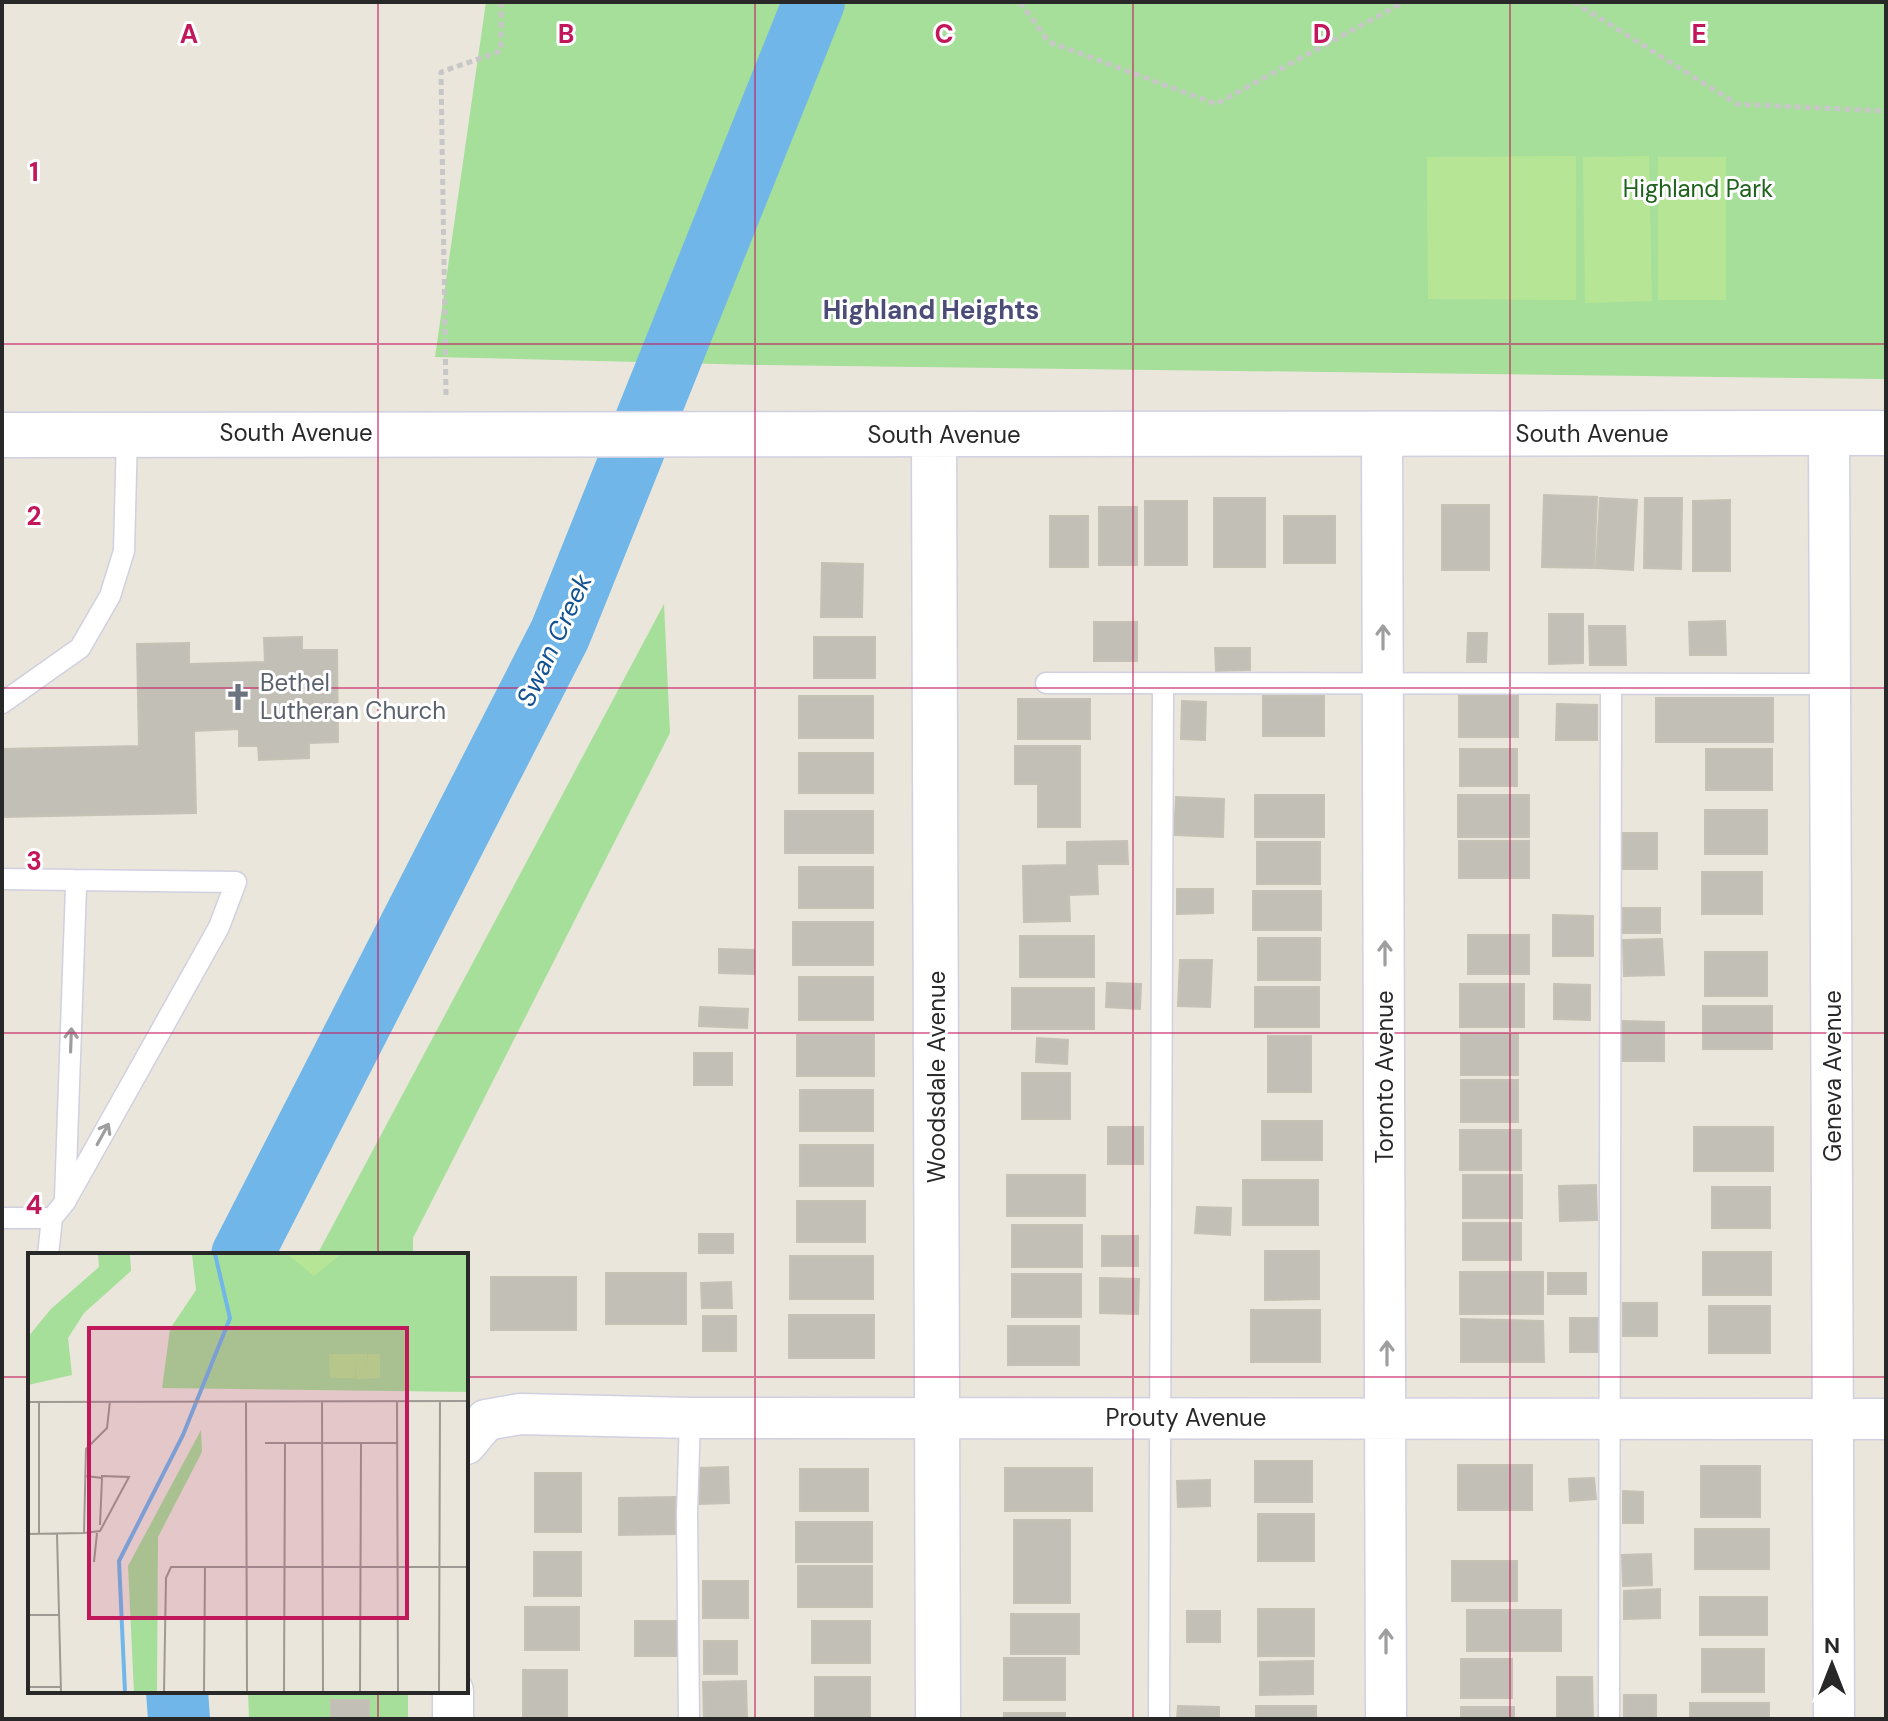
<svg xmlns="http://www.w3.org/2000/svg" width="1888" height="1721" font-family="'DM Sans',sans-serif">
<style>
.green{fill:#a5df99}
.pitch{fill:#b6e695}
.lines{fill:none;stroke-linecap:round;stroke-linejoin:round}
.river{stroke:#71b6e9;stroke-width:62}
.building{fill:#c2c0b6;stroke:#c5c2b5;stroke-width:2}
.service-casing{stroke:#d0d0e1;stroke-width:23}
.minor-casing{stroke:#d0d0e1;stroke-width:43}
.tertiary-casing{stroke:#d0d0e1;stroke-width:47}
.path{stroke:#c7c7c7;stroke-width:5;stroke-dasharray:6 4;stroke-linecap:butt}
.service{stroke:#fff;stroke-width:20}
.minor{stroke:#fff;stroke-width:40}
.tertiary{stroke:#fff;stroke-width:44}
.oneway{stroke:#9e9e9e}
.grid{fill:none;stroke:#c2185b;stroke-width:2;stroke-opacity:0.55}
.labels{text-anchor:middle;stroke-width:6;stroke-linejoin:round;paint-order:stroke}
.park-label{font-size:24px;fill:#1f621c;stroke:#fff}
.street-label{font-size:24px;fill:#282828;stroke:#fff}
.worship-label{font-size:24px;fill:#5b616d;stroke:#fff;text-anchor:start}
.neighbourhood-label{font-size:26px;font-weight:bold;fill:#4b4c77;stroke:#fff}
.water-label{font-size:26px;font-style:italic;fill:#125293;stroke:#fff}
.inset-river{fill:none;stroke:#71b6e9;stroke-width:4}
.inset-road{fill:none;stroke:#9c9a93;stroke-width:2}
.view{fill:#c2185b;fill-opacity:0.15;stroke:#c2185b;stroke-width:4}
.inset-edge{fill:none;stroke:#282828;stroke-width:4}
.grid-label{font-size:26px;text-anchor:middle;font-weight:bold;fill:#c2185b;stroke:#fff;stroke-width:6;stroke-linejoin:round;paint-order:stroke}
</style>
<rect width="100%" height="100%" fill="#eae6db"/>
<path class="green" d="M486 2H1886V379L758 365 435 357Z
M664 604 670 733 413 1238V1255H317Z
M248 1691H408V1719H249Z"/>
<path class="pitch" d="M1576 156V300L1428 299 1427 157Z
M1649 156 1652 301 1585 303 1583 157Z
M1658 157H1726V300H1658Z"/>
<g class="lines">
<path class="river" d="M242 1255 560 634 814 2
M177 1691 179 1719"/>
</g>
<path class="building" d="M1544 495 1597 497 1594 568 1542 567Z
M1214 498H1265V567H1214Z
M1600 498 1637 500 1633 570 1596 568Z
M1645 498H1682L1681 569 1644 568Z
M1730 500V571H1693V501Z
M1145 501H1187V565H1145Z
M1442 505H1489V570H1442Z
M1099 507H1137V565H1099Z
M1050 516H1088V567H1050Z
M1284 516H1335V563H1284Z
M822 563 863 564 862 617H821Z
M1549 614H1583V663L1549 664Z
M1725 621 1726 655H1690L1689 622Z
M1094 622H1137V661H1094Z
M1589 626H1625L1626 665H1590Z
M1468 633H1487L1486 662H1467Z
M302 637V650H337L338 742 309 743V758L259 760 258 746H239V729L194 731 196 813 3 817 2 749 139 746 137 644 189 643V664L265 662 264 638Z
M814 637H875V678H814Z
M1215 648H1250V670L1216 671Z
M1459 695H1518V737H1459Z
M799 696H873V738H799Z
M1263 696H1324V736H1263Z
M1656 698H1773V742H1656Z
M1018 699H1090V739H1018Z
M1182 701 1206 702 1205 740 1181 739Z
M1557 704 1597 705V740H1556Z
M1015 746H1080V827H1038V784H1015Z
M1460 749H1517V786H1460Z
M1706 749H1772V790H1706Z
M799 753H873V793H799Z
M1255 795H1324V837H1255Z
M1458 795H1529V837H1458Z
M1176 797 1224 799 1223 837 1174 835Z
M1705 810H1767V854H1705Z
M785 811H873V853H785Z
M1623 833H1657V869H1623Z
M1127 841 1128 864H1097L1098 894 1069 895 1070 921 1024 922 1023 866 1067 865V842Z
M1459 841H1529V878H1459Z
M1257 842H1320V884H1257Z
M799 867H873V908H799Z
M1702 872H1762V914H1702Z
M1177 889H1213V913L1177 914Z
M1253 891H1321V930H1253Z
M1623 908H1660V933H1623Z
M1553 915 1593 916V956H1553Z
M793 922H873V965H793Z
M1468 935H1529V974H1468Z
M1020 936H1094V977H1020Z
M1258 938H1320V980H1258Z
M1662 939 1664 975 1624 976 1623 940Z
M719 949 754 950V974L719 973Z
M1705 952H1767V996H1705Z
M1180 960H1212L1210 1007 1178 1006Z
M799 977H873V1020H799Z
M1107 983 1141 984 1140 1009 1106 1007Z
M1460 984H1524V1027H1460Z
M1554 984 1590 985V1020L1554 1019Z
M1255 987H1319V1027H1255Z
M1012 988H1094V1029H1012Z
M1703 1006H1772V1049H1703Z
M700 1007 748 1009 747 1028 699 1026Z
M1622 1021 1664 1022V1061H1622Z
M1461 1034H1518V1075H1461Z
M797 1035H874V1076H797Z
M1268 1036H1311V1092H1268Z
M1037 1038 1068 1040 1067 1064 1036 1062Z
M694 1053H732V1085H694Z
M1022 1073H1070V1119H1022Z
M1461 1080H1518V1122H1461Z
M800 1090H873V1131H800Z
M1262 1121H1322V1160H1262Z
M1108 1127H1143V1164H1108Z
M1694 1127H1773V1171H1694Z
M1460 1130H1521V1170H1460Z
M800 1145H873V1186H800Z
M1007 1175H1085V1216H1007Z
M1463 1175H1522V1218H1463Z
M1243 1180H1318V1225H1243Z
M1596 1185 1597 1220 1560 1221 1559 1186Z
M1712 1187H1770V1228H1712Z
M797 1201H865V1242H797Z
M1197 1207 1231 1208 1230 1235 1195 1233Z
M1463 1223H1521V1260H1463Z
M1012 1225H1082V1267H1012Z
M699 1234H733V1253H699Z
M1102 1236H1138V1266H1102Z
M1265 1251H1319V1299L1265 1300Z
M1703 1252H1771V1295H1703Z
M790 1256H873V1299H790Z
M1460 1272H1543V1314H1460Z
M606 1273H686V1324H606Z
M1548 1273H1586V1294H1548Z
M1012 1274H1081V1317H1012Z
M491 1277H576V1330H491Z
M1100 1278 1139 1279 1138 1314 1100 1313Z
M731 1282 732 1308H702L701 1283Z
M1623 1303H1657V1336H1623Z
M1709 1306H1770V1353H1709Z
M1251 1310H1320V1362H1251Z
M789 1315H874V1358H789Z
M703 1316H736V1351H703Z
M1570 1318H1600V1352H1570Z
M1461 1319 1543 1321 1544 1362H1461Z
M1008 1326H1079V1365H1008Z
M1255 1461H1312V1502H1255Z
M1458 1465H1532V1510H1458Z
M1701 1466H1760V1517H1701Z
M728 1467 729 1503 700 1504 699 1468Z
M1005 1468H1092V1511H1005Z
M800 1469H868V1511H800Z
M535 1473H581V1532H535Z
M1594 1478 1596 1499 1570 1501 1569 1479Z
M1210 1480V1506L1178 1507 1177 1481Z
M1623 1491 1643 1492V1523H1623Z
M675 1497V1534L619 1535V1498Z
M1258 1514H1314V1561H1258Z
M1014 1520H1070V1603H1014Z
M796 1522H872V1562H796Z
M1695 1529H1769V1569H1695Z
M534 1552H581V1596H534Z
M1651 1554 1652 1585 1623 1586 1622 1555Z
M1452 1561H1517V1601H1452Z
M798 1566H872V1607H798Z
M703 1581H748V1618H703Z
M1660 1589V1618L1624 1619V1591Z
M1700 1597H1767V1635H1700Z
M525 1607H579V1650H525Z
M1258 1609H1314V1656H1258Z
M1467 1610H1561V1651H1467Z
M1187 1611H1220V1642H1187Z
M1011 1614H1079V1654H1011Z
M635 1621H678V1656H635Z
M812 1621H870V1663H812Z
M704 1641H737V1674H704Z
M1702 1649H1764V1692H1702Z
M1004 1658H1065V1700H1004Z
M1461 1659H1512V1698H1461Z
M1313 1661V1694L1260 1695V1662Z
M523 1670H567V1716H523Z
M815 1677H870V1719H815Z
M1557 1677H1592L1593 1719H1557Z
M746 1681 747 1719H704L703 1682Z
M1624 1695H1656V1719H1624Z
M331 1700H369V1719H331Z
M1690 1703H1769V1719H1690Z
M1178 1706 1219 1707V1719H1177Z
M1256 1706H1316V1719H1256Z
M1461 1707H1514V1719H1461Z
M1004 1713H1065V1719H1004Z"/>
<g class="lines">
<g class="service-casing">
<path id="service" d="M1046 683 1831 684
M2 703 80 648 110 596 124 551 127 434
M2 879 72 880 76 887 65 1198
M2 1218H52L65 1202 219 927 236 882 72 880
M48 1255 52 1218
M689 1719 687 1514 690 1418
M1159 1719 1163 683
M1609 1719 1611 684"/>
</g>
<g class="minor-casing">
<path id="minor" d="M1382 434 1386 1719
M1829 434 1834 1719
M466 1444 486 1420 520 1414 690 1418 1886 1419
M453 1719V1691"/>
</g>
<g class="tertiary-casing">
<path id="tertiary" d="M2 435 1886 433
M934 435 938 1719"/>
</g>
<path class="path" d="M1020 2 1049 42 1216 104 1404 2
M1574 2 1737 104 1886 111
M446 395 441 72 501 51V2"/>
<use href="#service" class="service"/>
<use href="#minor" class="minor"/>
<use href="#tertiary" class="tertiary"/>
</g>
<defs><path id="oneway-shaft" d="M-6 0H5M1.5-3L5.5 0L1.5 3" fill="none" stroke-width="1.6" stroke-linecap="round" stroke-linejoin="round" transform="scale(2)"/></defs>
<g class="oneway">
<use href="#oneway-shaft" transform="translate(1383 637) rotate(-90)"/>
<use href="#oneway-shaft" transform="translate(1385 953) rotate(-90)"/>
<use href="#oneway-shaft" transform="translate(71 1040) rotate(-88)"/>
<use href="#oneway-shaft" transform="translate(103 1134) rotate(-61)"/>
<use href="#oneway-shaft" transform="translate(1387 1353) rotate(-90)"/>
<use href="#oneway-shaft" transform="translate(1386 1641) rotate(-90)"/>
</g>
<path class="grid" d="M378 2V1255M755 2V1719M1133 2V1719M1510 2V1719M2 344H1886M2 688H1886M2 1033H1886M2 1377H30M466 1377H1886M378 1691V1719"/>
<defs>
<g id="church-bare" transform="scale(2.16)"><path d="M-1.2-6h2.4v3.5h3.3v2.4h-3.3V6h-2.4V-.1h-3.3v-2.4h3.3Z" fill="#6b7280" stroke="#fff" stroke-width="2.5" paint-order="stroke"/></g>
</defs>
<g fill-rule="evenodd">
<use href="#church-bare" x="238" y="697"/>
</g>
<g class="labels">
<g class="park-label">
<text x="1698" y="197">Highland Park</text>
</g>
<g class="street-label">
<text x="296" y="441">South Avenue</text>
<text x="1592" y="442">South Avenue</text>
<text x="944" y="443">South Avenue</text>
<text transform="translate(1833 1076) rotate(-90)" y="8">Geneva Avenue</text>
<text transform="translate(937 1077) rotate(-90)" y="8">Woodsdale Avenue</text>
<text transform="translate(1385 1077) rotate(-90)" y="8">Toronto Avenue</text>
<text x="1186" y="1426">Prouty Avenue</text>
</g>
<g class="worship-label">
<text x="260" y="691">Bethel<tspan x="260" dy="28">Lutheran Church</tspan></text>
</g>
<g class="neighbourhood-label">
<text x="931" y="319">Highland Heights</text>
</g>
<g class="water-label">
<text transform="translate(554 640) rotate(-65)" y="9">Swan Creek</text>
</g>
</g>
<g transform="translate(28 1253)">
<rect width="440" height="440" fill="#eae6db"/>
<path d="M70 1H102L103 18 56 60 40 85 44 122 0 132V84L23 56 71 14ZM164 1H440V139L134 135 142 76 168 37ZM173 177 174 199 130 284 129 439H106L100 313Z" fill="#a5df99"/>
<path d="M259 1H313L286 23ZM301 101H339L340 117V101H352V125L328 126 327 102V125H302Z" fill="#b6e695"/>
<path class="inset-river" d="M97 439 91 308 155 182 202 65 187 1"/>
<path class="inset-road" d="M218 148 219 439M294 148 295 439M369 148 370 439M0 149 440 148M11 149V281M237 190H370M58 223 74 225 72 272M56 280 72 278 101 224 73 223M0 281 56 280 58 196 79 175 82 148M29 281 33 439M66 309 69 280M0 362H31M0 434H33M136 439 138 325 143 314H440M176 439 177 314M256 439 257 190M332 439 333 190M411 439 412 148"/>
<path class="view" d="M61 75H379V365H61Z"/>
<rect width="440" height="440" class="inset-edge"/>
</g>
<g class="grid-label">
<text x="189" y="43">A</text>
<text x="566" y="43">B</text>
<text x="944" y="43">C</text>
<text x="1322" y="43">D</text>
<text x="1699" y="43">E</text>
<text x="34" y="181">1</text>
<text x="34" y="525">2</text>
<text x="34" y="870">3</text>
<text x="34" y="1214">4</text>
</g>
<rect width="1888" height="1721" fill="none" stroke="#282828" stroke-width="8"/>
<g transform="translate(1832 1665)" stroke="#ffffff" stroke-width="6" paint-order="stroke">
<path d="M0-6L14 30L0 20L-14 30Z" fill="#282828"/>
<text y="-12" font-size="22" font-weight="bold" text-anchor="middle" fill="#282828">N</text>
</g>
</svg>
